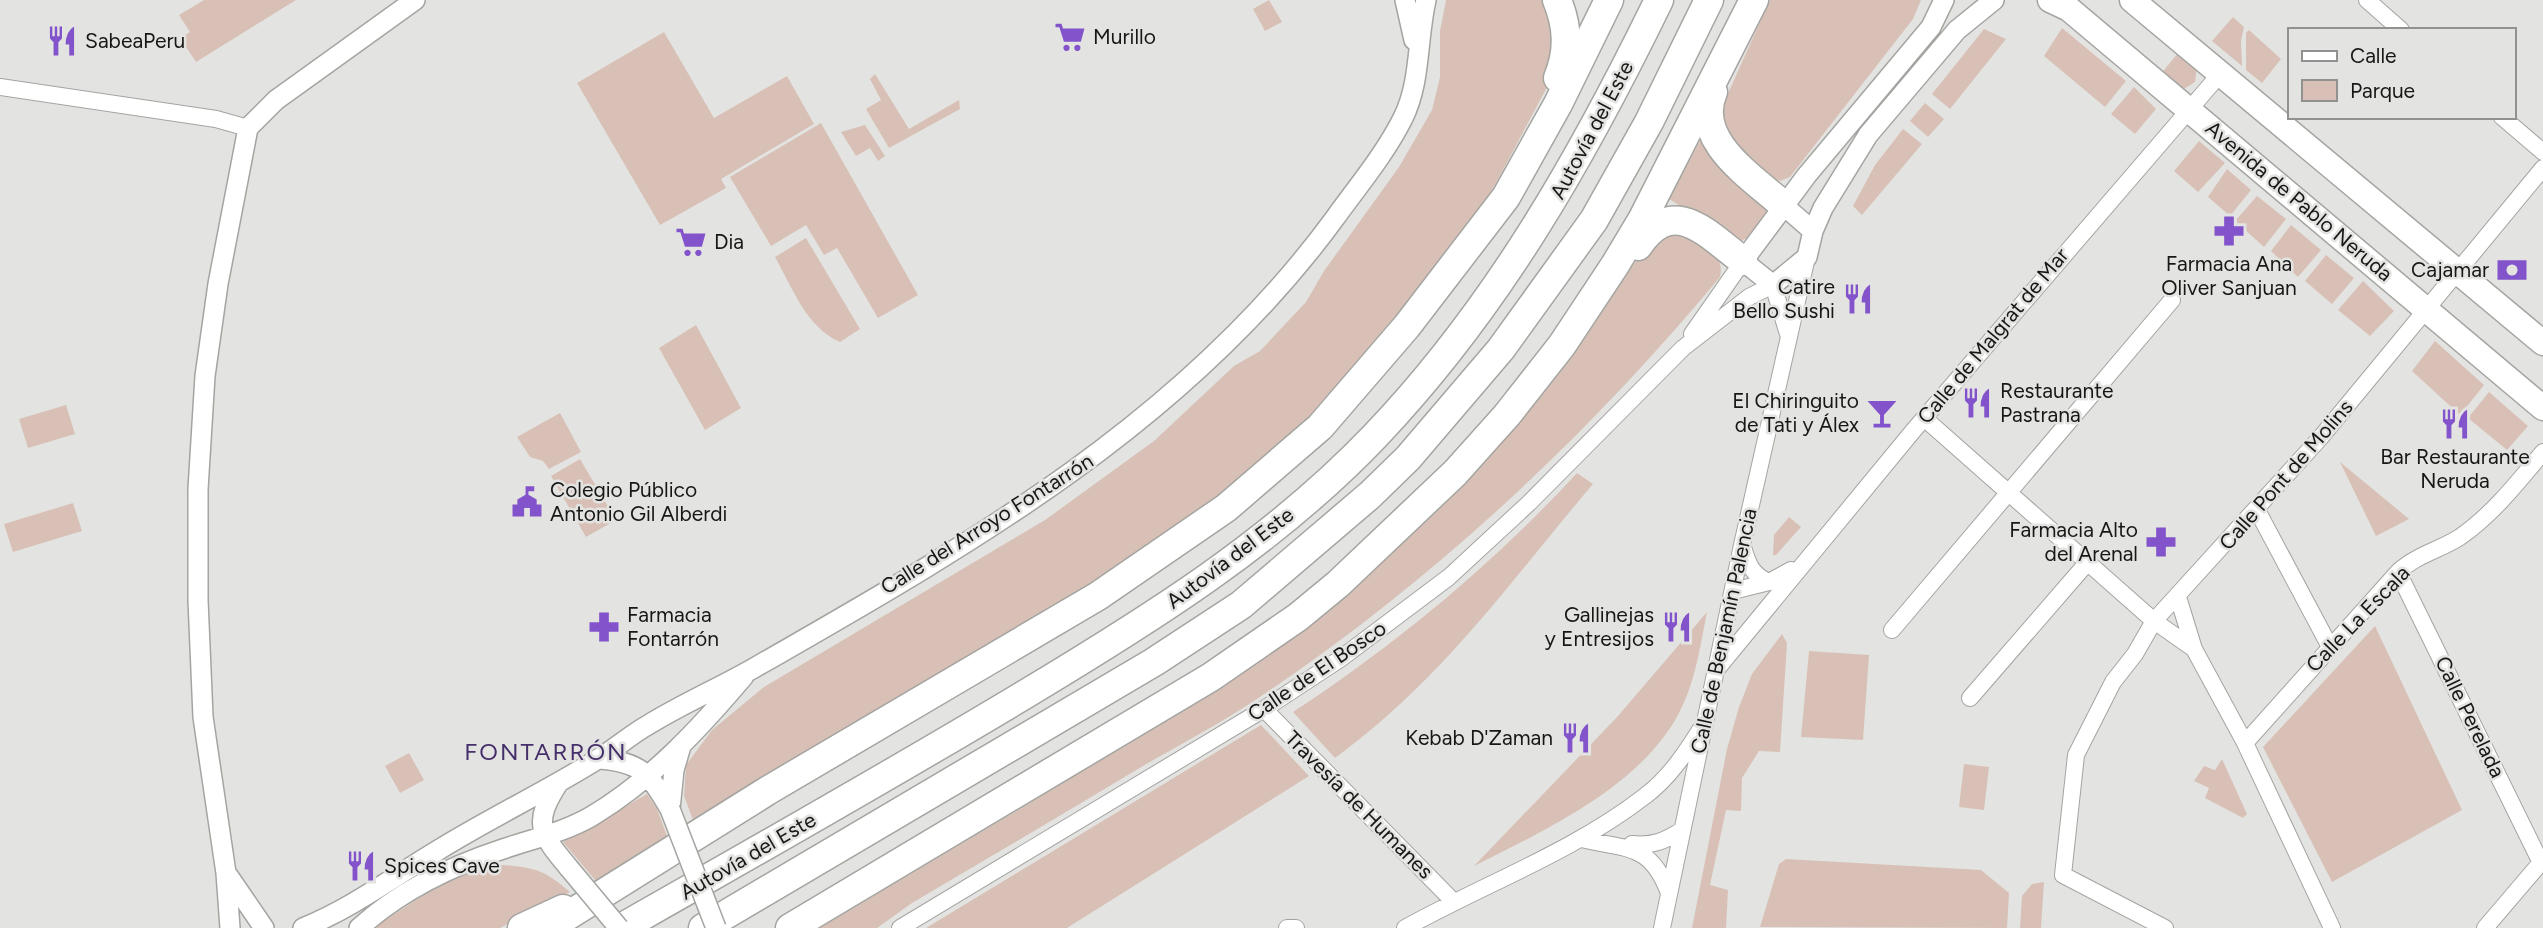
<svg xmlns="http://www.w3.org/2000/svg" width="2543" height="928" font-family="Figtree,sans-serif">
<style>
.green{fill:#d9c0b6}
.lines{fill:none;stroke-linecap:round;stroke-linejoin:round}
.minor-casing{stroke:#a4a4a1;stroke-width:18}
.tertiary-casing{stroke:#a4a4a1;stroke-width:22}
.primary-casing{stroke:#a4a4a1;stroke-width:27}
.motorway-casing{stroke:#a4a4a1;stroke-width:31}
.minor{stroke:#fff;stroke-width:16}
.tertiary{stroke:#fff;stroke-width:19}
.primary{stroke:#fff;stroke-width:24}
.motorway{stroke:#fff;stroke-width:28}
.tertiary-bridge-casing{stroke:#a4a4a1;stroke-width:22;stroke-linecap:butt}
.tertiary-bridge{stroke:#fff;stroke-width:19}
.labels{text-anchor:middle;stroke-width:5;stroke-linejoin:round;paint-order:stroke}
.poi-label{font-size:21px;fill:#171716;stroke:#e3e4e1;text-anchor:start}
.street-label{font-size:21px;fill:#171716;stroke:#e3e4e1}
.quarter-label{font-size:24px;letter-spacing:2px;fill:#452f6a;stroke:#e3e4e1}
</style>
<rect width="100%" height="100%" fill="#e3e4e1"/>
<path class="green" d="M204 0H296L196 62 180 38 190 32 179 15Z
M1269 0 1282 22 1265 31 1253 9Z
M1446 0H1552L1561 61 1495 185 1453 250 1327 400 1271 455 1144 554 693 820 684 796 686 765 712 730 764 687 1045 520 1154 441 1234 366 1260 351 1306 302 1324 271 1399 167 1432 110 1440 77V31Z
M1770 0H1921L1913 19 1790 177 1780 181 1770 176 1721 128 1720 111Z
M2233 17 2244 27 2241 41 2242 66 2212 41Z
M2062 28 2126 81 2105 107 2044 56Z
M1984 29 2006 39 1950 109 1932 94Z
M2249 30 2281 59 2262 83 2246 70V33Z
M664 32 714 118 787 76 814 124 721 179 726 188 660 225 577 83Z
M2178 53 2197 66 2195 82 2179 92 2160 75Z
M875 74 909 129 959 100 960 109 889 148 866 109 881 100 870 79Z
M2134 87 2156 109 2135 134 2111 114Z
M1925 103 1944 119 1928 137 1910 121Z
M821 123 918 295 878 318 837 248 824 255 806 225 771 246 730 177Z
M865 125 885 156 878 161 870 148 856 156 841 132Z
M1903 129 1922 144 1862 215 1853 206 1875 165Z
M1700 141 1769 208 1747 238 1739 242 1669 199Z
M2199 141 2225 163 2198 192 2174 171Z
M2227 169 2251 190 2230 216 2208 197Z
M2257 196 2286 219 2264 247 2235 221Z
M2291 225 2321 250 2298 277 2271 251Z
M1682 230C1700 243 1726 253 1720 277 1586 438 1432 582 1257 699 1221 723 1181 744 1143 766 1066 812 989 858 912 903L877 928H820L1028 804 1272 651 1585 330 1653 238Z
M806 238 860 329 840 342C806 327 792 287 775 257Z
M2326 255 2354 278 2332 304 2305 281Z
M2363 281 2394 311 2370 336 2338 310Z
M696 325 741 408 705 430 659 348Z
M2435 341 2484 385 2460 415 2412 371Z
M2489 392 2528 426 2507 450 2468 418Z
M66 405 75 434 28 448 19 419Z
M560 413 581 452 549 469 543 461 530 457 517 437Z
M580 459 616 520 586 537 551 476Z
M2340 462 2409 519 2376 536Z
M1577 473 1593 484C1509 583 1442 680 1335 758L1293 712C1397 644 1493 564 1577 473Z
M73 503 82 531 13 552 4 524Z
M1789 517 1801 527 1776 555H1773L1774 535Z
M1707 612C1700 647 1695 684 1678 715 1638 788 1545 830 1474 866L1618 716Z
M2375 626 2462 810 2332 882 2263 747Z
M1782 634 1787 643 1780 752 1759 751 1742 778 1741 811 1726 810 1710 885 1728 890 1726 928H1692L1727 749 1739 707 1752 674Z
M1809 651 1869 655 1863 740 1801 737Z
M1261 725 1309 776 1067 928H926Z
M409 753 424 780 400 793 385 766Z
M2222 759 2247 814 2243 818 2205 798 2209 788 2194 781 2204 766 2215 770Z
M1964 764 1989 767 1984 810 1959 807Z
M647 794 657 809 667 836 596 881 563 842Z
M1786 859 1981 870 2009 893 2007 928 1760 927 1779 864Z
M488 864C526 867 540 865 570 892L500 928H373L447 880Z
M2044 882 2041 928H2020L2022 896 2032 884Z"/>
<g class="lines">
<g class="minor-casing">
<path id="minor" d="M2367 0 2401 30
M0 87 216 119 248 128
M2502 117 2543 152
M1692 334 1743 261
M1924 418 2154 621 2194 649
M2257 510 2330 647
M1743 547C1748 564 1752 575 1769 582
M2398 572 2541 863
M1733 591 1769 582 1791 570
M2178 597 2194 649 2245 743 2332 928
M1892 630 2172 300
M1717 669 1913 431 2220 74
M1970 698 2087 563
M1264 709 1453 901
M2245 743 2398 572C2416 555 2440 550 2460 537 2492 515 2518 482 2543 452
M1581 839C1628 850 1650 843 1669 893
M1632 844C1653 846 1665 841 1682 830
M900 928 1264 709 1340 659 1449 577 1529 503 1683 348 1749 297 1773 285 1788 334
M1287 928H1296
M1405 928C1484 884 1573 852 1645 796 1668 779 1685 754 1700 730
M1662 928 1742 545 1807 257
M2165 928 2063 875 2076 755 2113 682 2135 654 2154 621 2321 437 2543 168
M2485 928 2543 860"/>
</g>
<g class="tertiary-casing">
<path id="tertiary" d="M1405 0 1414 40
M1944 0 1931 27 1807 175 1743 261 1773 285 1807 257 1813 231 1823 208 1868 135 1957 30 1994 0
M1783 205 1813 231
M599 759C642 762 649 774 670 809
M559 782C532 823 540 833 569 868
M670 809 674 770 681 746
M227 874 264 928
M230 928 226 873 203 717 198 600V489L205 376 218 284 248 128 276 100 415 0
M303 928C352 908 395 876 440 849 492 817 547 791 598 759 615 749 630 735 648 725 682 704 719 688 754 668 969 545 1186 422 1335 218 1358 186 1385 154 1403 118 1421 82 1417 39 1426 0
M359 928C400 891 451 866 503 849 532 839 565 832 592 816 652 780 700 728 744 676"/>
</g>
<g class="primary-casing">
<path id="primary" d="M2050 0 2069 9 2543 408
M2132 0 2543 343"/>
</g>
<g class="motorway-casing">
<path id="motorway" d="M1557 0C1568 27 1569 51 1558 78
M1713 92C1692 140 1752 177 1783 205
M1638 246C1673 194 1706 233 1743 261
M522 928 563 909
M548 928 767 791 1098 596 1226 508 1320 427 1407 326 1506 197 1558 104 1609 0
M621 928C756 851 891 775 1024 695 1149 620 1274 542 1375 436 1497 308 1582 158 1659 0
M703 928 1154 662 1241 605 1370 495 1408 458 1501 349 1594 220 1649 122 1709 0
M790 928 1211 677 1298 617 1338 584 1455 473 1507 415 1562 345 1615 265 1642 220 1754 0"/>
</g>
<use href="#minor" class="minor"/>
<use href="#tertiary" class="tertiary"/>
<use href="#primary" class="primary"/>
<use href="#motorway" class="motorway"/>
<g class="tertiary-bridge-casing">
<path id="tertiary-bridge" d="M670 809 716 928
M569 868 619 928"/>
</g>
<use href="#tertiary-bridge" class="tertiary-bridge"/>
</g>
<defs>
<g id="supermarket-bare" transform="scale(2.415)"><path d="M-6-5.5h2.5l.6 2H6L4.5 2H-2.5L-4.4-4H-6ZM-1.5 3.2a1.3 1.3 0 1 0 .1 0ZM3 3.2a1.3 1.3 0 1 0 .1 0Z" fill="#8353cb" stroke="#e3e4e1" stroke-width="2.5" paint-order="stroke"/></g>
<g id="restaurant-bare" transform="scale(2.415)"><path d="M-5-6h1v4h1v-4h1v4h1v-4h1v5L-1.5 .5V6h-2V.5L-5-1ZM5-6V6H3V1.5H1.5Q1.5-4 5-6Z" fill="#8353cb" stroke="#e3e4e1" stroke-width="2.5" paint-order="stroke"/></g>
<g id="pharmacy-bare" transform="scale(2.415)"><path d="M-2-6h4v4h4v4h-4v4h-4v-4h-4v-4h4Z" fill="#8353cb" stroke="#e3e4e1" stroke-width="2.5" paint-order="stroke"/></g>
<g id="bank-bare" transform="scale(2.415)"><path d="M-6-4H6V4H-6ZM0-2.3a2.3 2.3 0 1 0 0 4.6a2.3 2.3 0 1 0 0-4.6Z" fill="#8353cb" stroke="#e3e4e1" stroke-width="2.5" paint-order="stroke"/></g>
<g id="bar-bare" transform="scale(2.415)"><path d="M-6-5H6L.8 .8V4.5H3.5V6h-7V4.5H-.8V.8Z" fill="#8353cb" stroke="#e3e4e1" stroke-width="2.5" paint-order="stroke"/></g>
<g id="civic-bare" transform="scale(2.415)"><path d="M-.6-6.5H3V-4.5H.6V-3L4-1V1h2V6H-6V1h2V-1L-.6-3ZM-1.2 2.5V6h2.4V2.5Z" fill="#8353cb" stroke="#e3e4e1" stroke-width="2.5" paint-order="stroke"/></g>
</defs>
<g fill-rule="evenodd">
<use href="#supermarket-bare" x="1070" y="37"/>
<use href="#restaurant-bare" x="62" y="41"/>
<use href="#pharmacy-bare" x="2229" y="231"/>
<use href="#supermarket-bare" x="691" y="242"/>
<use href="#bank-bare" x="2512" y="270"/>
<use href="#restaurant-bare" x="1858" y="299"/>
<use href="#restaurant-bare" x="1977" y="403"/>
<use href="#bar-bare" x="1882" y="413"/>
<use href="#restaurant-bare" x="2455" y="424"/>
<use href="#civic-bare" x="527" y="502"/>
<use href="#pharmacy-bare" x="2161" y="542"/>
<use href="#pharmacy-bare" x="604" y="627"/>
<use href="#restaurant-bare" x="1677" y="627"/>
<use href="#restaurant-bare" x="1576" y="738"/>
<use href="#restaurant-bare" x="361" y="866"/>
</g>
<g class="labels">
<g class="poi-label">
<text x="1093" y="44">Murillo</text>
<text x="85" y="48">SabeaPeru</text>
<text x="714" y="249">Dia</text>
<text x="2229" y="271" text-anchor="middle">Farmacia Ana<tspan x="2229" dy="24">Oliver Sanjuan</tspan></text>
<text x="2489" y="277" text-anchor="end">Cajamar</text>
<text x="1835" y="294" text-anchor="end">Catire<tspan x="1835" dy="24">Bello Sushi</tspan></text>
<text x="2000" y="398">Restaurante<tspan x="2000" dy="24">Pastrana</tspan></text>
<text x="1859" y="408" text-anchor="end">El Chiringuito<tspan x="1859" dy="24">de Tati y Álex</tspan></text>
<text x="2455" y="464" text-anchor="middle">Bar Restaurante<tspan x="2455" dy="24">Neruda</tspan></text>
<text x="550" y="497">Colegio Público<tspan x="550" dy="24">Antonio Gil Alberdi</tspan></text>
<text x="2138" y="537" text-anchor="end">Farmacia Alto<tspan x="2138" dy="24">del Arenal</tspan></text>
<text x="627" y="622">Farmacia<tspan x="627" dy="24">Fontarrón</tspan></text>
<text x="1654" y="622" text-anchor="end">Gallinejas<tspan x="1654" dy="24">y Entresijos</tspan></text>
<text x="1553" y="745" text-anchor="end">Kebab D'Zaman</text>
<text x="384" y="873">Spices Cave</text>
</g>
<g class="street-label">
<text transform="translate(1592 130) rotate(-62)" y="7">Autovía del Este</text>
<text transform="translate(2299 201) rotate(40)" y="7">Avenida de Pablo Neruda</text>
<text transform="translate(1993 336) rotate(-50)" y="7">Calle de Malgrat de Mar</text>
<text transform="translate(2286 475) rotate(-49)" y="7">Calle Pont de Molins</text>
<text transform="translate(987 524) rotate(-32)" y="7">Calle del Arroyo Fontarrón</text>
<text transform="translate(1230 558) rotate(-37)" y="7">Autovía del Este</text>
<text transform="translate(2358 619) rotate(-46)" y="7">Calle La Escala</text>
<text transform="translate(1724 631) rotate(-78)" y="7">Calle de Benjamín Palencia</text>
<text transform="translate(1317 671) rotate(-34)" y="7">Calle de El Bosco</text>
<text transform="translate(2470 717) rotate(64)" y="7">Calle Perelada</text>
<text transform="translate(1359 805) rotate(45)" y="7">Travesía de Humanes</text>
<text transform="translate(748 856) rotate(-30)" y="7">Autovía del Este</text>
</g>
<g class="quarter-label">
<text x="546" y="760">FONTARRÓN</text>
</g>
</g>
<rect x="2288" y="28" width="228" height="91" fill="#e3e4e1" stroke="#919290" stroke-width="2"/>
<rect x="2302" y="51" width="35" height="10" fill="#ffffff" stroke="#919290" stroke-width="2"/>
<text x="2350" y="63" font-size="21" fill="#171716">Calle</text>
<rect x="2302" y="80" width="35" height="21" fill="#d9c0b6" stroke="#919290" stroke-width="2"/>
<text x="2350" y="98" font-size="21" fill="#171716">Parque</text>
</svg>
